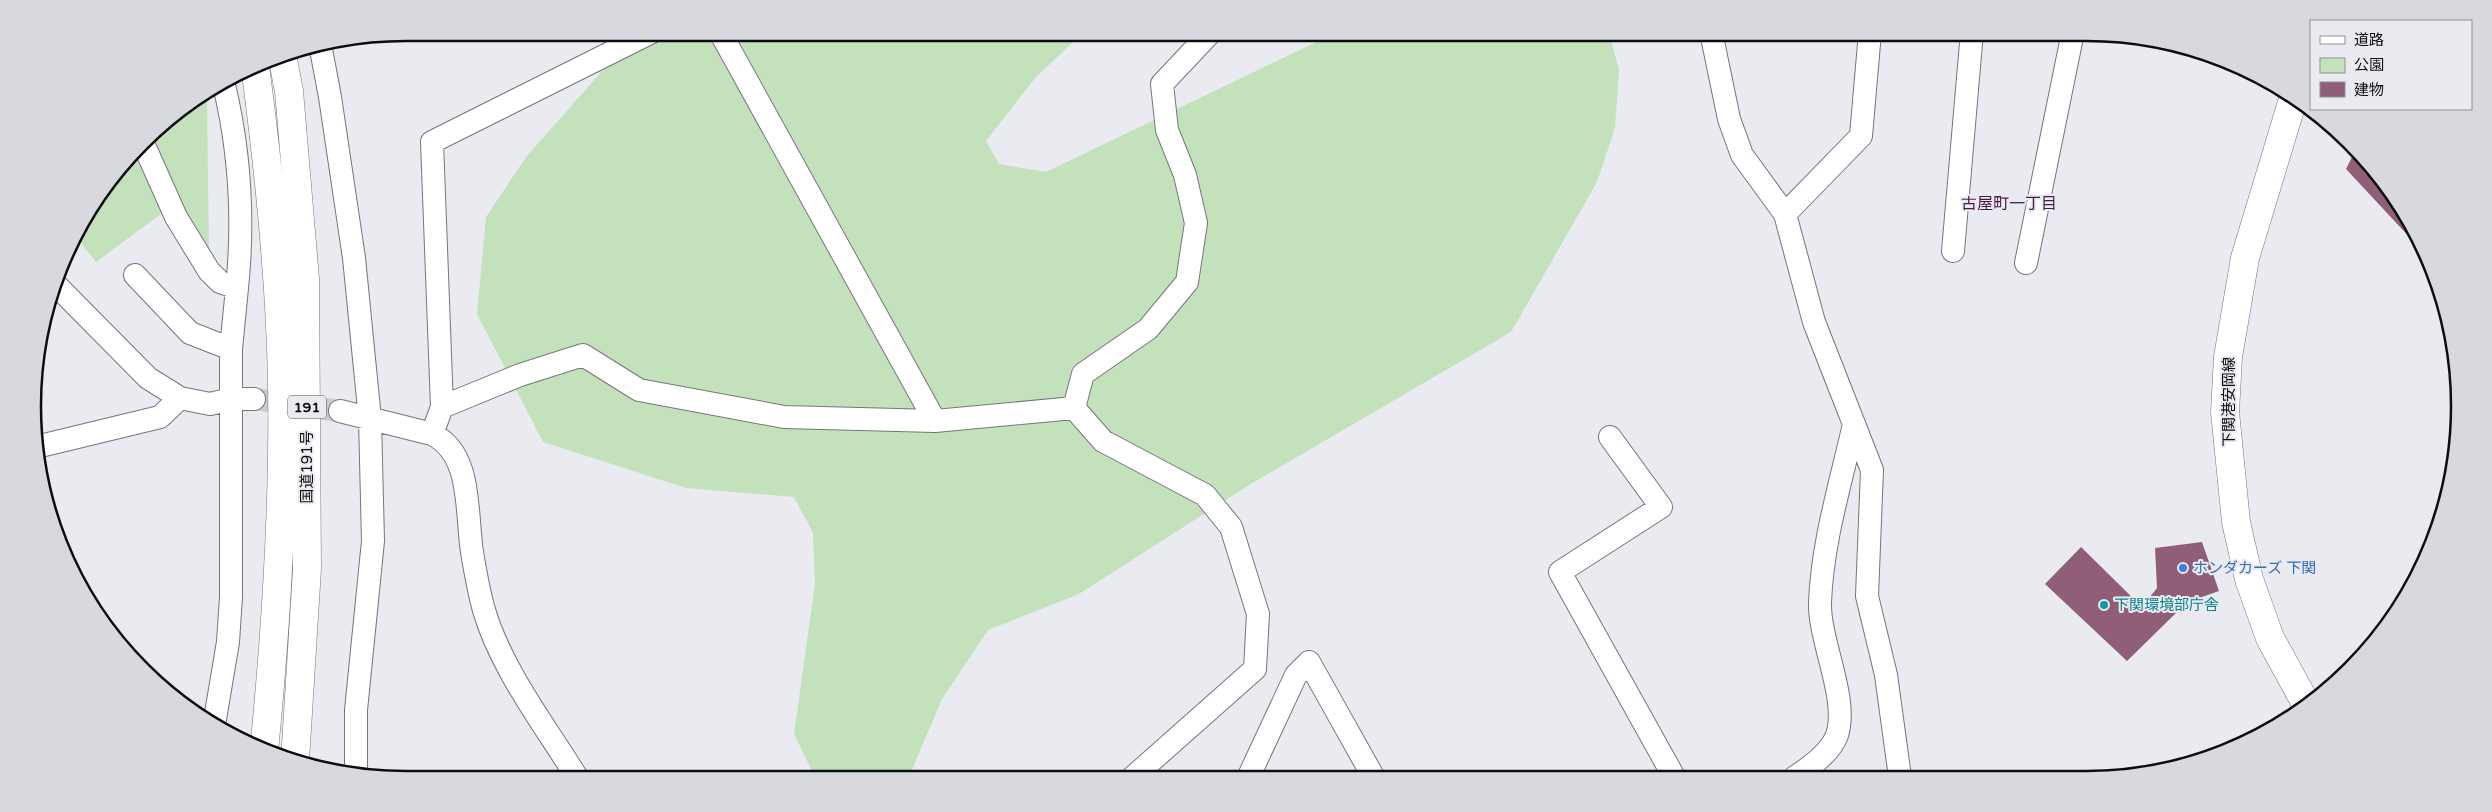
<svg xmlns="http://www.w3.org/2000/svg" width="2492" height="812" font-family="'Varela Round','Noto Sans JP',sans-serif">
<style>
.green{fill:#c3e2bc}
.building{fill:#915e77}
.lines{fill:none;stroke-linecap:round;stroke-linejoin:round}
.minor-tunnel{stroke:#c8cacf;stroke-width:22;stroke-dasharray:22 11;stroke-linecap:butt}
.minor-casing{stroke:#75767c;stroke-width:24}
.major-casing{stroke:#75767c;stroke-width:29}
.highway-casing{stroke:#75767c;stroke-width:29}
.minor{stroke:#fff;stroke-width:22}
.major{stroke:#fff;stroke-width:28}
.highway{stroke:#fff;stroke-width:28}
.shop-dot{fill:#3f7fe0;stroke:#e9ebf1;stroke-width:2}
.culture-dot{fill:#0f9aa8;stroke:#e9ebf1;stroke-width:2}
.labels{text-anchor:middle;stroke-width:4;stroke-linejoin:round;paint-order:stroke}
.shield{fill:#e9ebf1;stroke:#4e5053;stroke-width:1}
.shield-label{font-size:14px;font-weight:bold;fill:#0c0d0f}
.street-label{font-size:15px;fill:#0c0d0f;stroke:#e9ebf1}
.shop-label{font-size:15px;fill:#366cbe;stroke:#e9ebf1;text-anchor:start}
.culture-label{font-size:15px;fill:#0d838f;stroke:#e9ebf1;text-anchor:start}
.neighbourhood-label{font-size:16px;fill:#481949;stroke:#e9ebf1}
.rim{fill:none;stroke:#0c0d0f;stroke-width:2.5}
</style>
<rect width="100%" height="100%" fill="#e9ebf1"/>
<path class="green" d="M652 33H1083L1036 77 986 141 999 164 1046 172 1335 33H1609L1619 70 1615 128 1597 182 1511 332 1249 485 1079 594 988 630 942 699 908 779H816L794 734 815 584 813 533 794 497 686 488 543 442 477 314 486 217 526 157 611 61Z
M205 97 207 101 209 254 180 200 96 262 75 235 110 178 160 125Z"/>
<path class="building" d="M2356 149 2397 199 2418 239 2414 242 2346 169Z
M2202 542 2219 591 2202 597 2181 613 2178 611 2127 661 2045 584 2081 547 2142 607 2157 588 2155 548Z"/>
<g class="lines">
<path class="minor-tunnel" d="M254 399 340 411"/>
<g class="minor-casing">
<path id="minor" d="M720 32 935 421
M1711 32 1729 119 1742 155 1785 214 1814 322 1872 470 1867 596 1886 675 1900 777
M320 44 330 97 354 258 370 419 373 541 356 710V775
M224 85C240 152 244 220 237 288
M143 143 176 217 209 271 220 282 237 288 231 349V597L228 642 214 725
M1785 214 1861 136 1870 32
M1953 251 1972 32
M2026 263 2073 32
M135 275 190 333 231 349
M57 286 148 378 180 398 210 404 231 399H254
M442 407 520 375 583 355 639 390 784 417 935 421 1074 408
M1074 408 1103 441 1205 495 1231 527 1258 614 1255 669 1132 778
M1074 408 1083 374 1148 329 1187 282 1196 223 1185 175 1167 130 1162 84 1211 32
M340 411 432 434C475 455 465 518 473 558 476 575 479 593 484 610 501 669 546 727 578 779
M432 434 442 407 432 142 652 32
M1610 437 1661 507 1560 572 1674 777
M36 447 160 417 180 398
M1795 777C1809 768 1831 752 1837 735 1849 699 1819 641 1820 603 1822 543 1841 482 1854 424
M1248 778 1296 675 1309 662 1374 778"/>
</g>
<g class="major-casing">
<path id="major" d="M2294 96 2245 258 2228 357 2225 412 2236 522 2249 579 2270 638 2305 702"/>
</g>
<g class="highway-casing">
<path id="highway" d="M282 55 289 91 305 279 307 569 295 761
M255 66C269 171 280 276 282 382 284 505 276 629 264 751"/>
</g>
<use href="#minor" class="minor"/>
<use href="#major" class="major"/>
<use href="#highway" class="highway"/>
</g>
<circle class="shop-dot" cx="2183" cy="568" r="5"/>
<circle class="culture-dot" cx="2104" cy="605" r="5"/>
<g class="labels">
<rect class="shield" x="288" y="395.5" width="38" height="23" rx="4"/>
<g class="shield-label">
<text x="307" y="412">191</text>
</g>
<g class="street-label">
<text transform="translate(2229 402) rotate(-90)" y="5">下関港安岡線</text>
<text transform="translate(307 467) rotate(-90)" y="5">国道191号</text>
</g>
<g class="shop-label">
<text x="2193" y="573">ホンダカーズ 下関</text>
</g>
<g class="culture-label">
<text x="2114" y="610">下関環境部庁舎</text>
</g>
<g class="neighbourhood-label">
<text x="2009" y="209">古屋町一丁目</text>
</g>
</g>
<path d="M0 0H2492V812H0ZM406 41H2086A365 365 0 0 1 2451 406V406A365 365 0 0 1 2086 771H406A365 365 0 0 1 41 406V406A365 365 0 0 1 406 41Z" fill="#d7d9df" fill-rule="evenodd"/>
<path class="rim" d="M406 41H2086A365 365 0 0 1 2451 406V406A365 365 0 0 1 2086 771H406A365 365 0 0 1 41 406V406A365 365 0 0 1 406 41Z"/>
<rect x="2310" y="20" width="162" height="90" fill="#e9ebf1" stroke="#919297"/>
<rect x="2320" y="36" width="25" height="8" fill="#ffffff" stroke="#919297"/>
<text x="2354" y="45" font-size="15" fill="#0c0d0f">道路</text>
<rect x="2320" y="58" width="25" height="15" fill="#c3e2bc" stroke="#919297"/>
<text x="2354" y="70" font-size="15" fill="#0c0d0f">公園</text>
<rect x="2320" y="82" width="25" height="15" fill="#915e77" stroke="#919297"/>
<text x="2354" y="95" font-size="15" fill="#0c0d0f">建物</text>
</svg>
